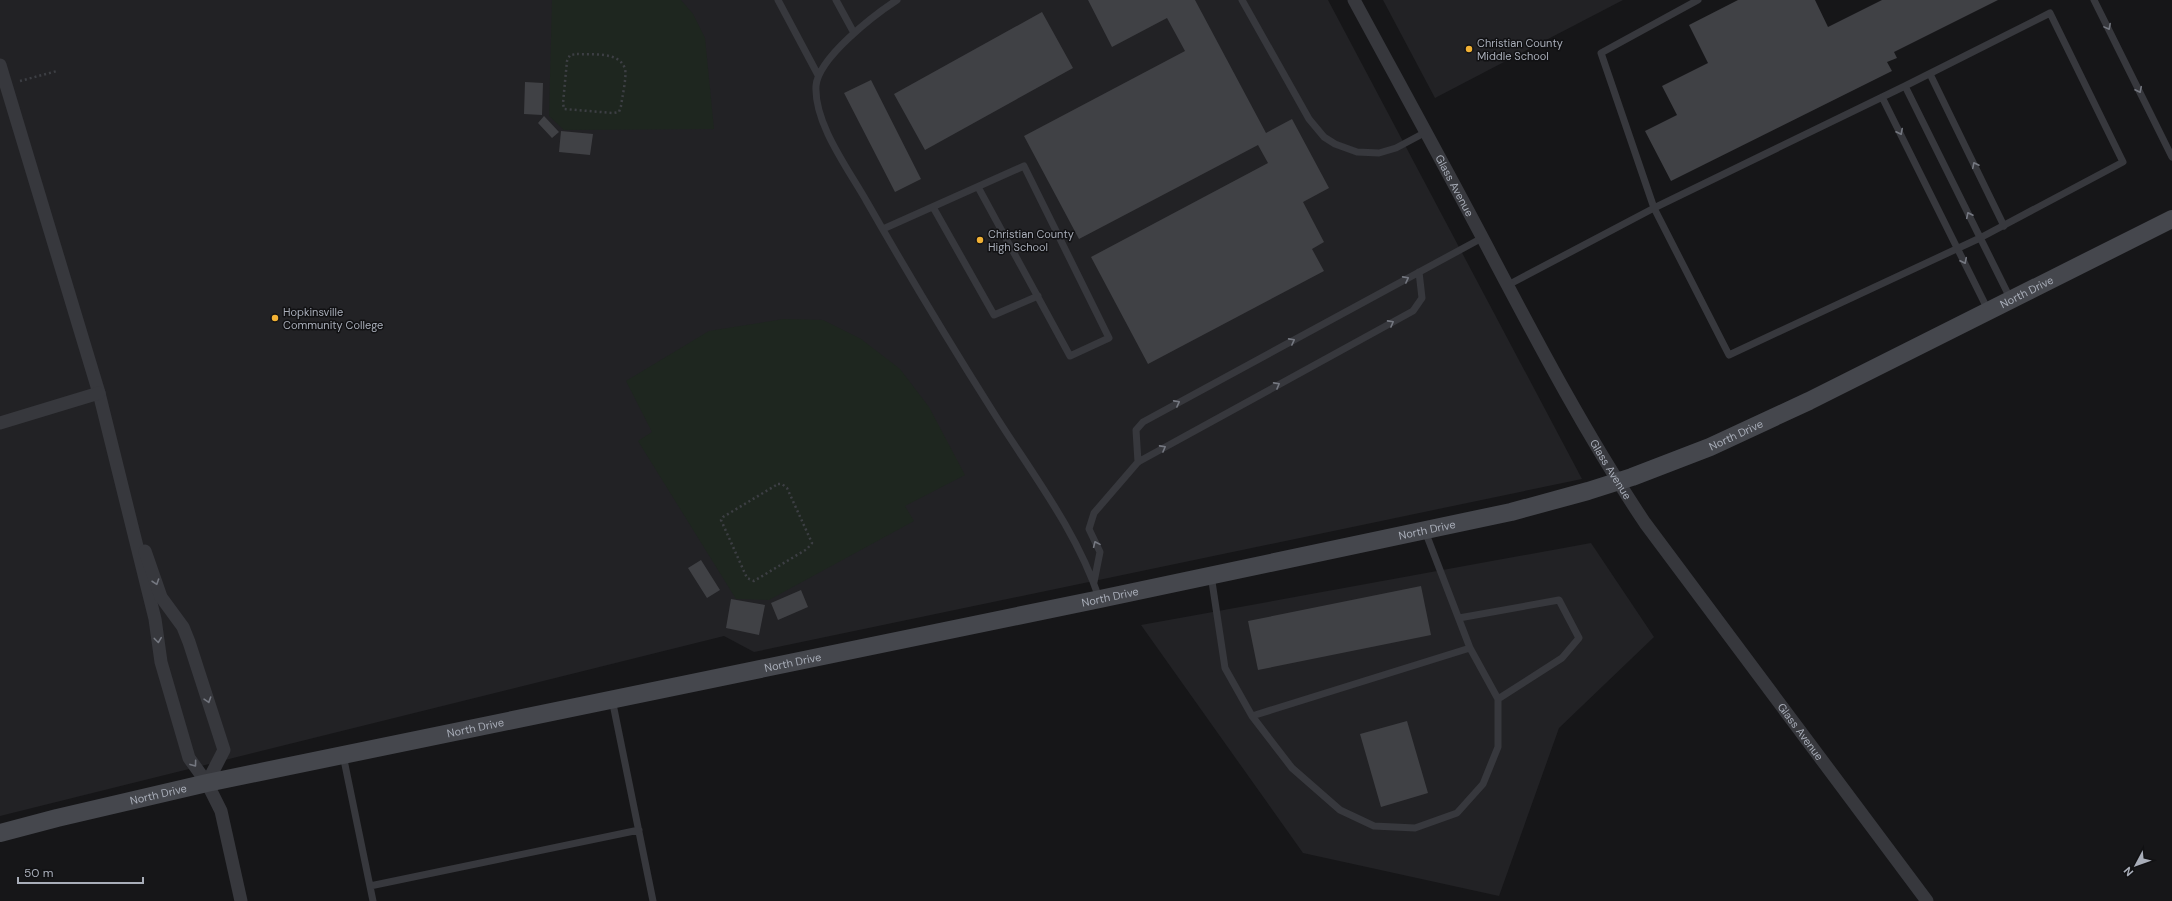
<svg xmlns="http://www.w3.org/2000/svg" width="2172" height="901" font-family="'DM Sans',sans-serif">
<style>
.built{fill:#222225}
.green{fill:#1e261f}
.building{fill:#404145}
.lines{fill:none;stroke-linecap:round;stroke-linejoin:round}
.path{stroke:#3d3f44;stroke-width:2.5;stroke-dasharray:2 3;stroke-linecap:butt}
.lane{stroke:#37383d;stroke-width:7}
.street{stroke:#37383d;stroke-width:13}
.secondary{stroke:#45474d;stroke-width:18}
.oneway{stroke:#757881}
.poi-dot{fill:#f2b134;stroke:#111113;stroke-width:1.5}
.labels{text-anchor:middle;stroke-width:3;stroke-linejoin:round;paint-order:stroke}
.poi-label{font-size:11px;fill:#a8adb8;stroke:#111113;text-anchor:start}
.street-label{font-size:11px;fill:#a8adb8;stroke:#111113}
</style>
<rect width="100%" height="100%" fill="#161618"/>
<path class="built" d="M0 0H1328L1582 479 754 652 724 636 0 816Z
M1383 0H1623L1435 98Z
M1591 543 1654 637 1559 728 1499 896 1303 853 1141 625Z"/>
<path class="green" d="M552 0H681L693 14 705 38 714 129 564 130 549 116Z
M784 319 823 320 861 339 900 369 929 407 965 475 905 506 914 521 769 600 736 599 638 441 652 432 626 381 709 331Z"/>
<path class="building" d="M1088 0H1195L1266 133 1292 119 1329 188 1303 202 1324 242 1312 249 1324 271 1148 364 1091 257 1268 163 1258 145 1079 239 1024 136 1185 51 1167 18 1112 47Z
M1738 0H1815L1828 27 1882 0H1998L1894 52 1897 58 1887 62 1892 71 1671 181 1645 131 1677 115 1662 86 1708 63 1689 25Z
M1042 12 1073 68 925 150 894 94Z
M871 80 921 179 895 192 844 93Z
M525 82 543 83 542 115 524 114Z
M544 116 559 132 552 138 538 123Z
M561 131 593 134 590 155 559 152Z
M701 560 720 590 707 598 688 568Z
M1421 586 1431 635 1258 670 1248 621Z
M801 590 808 607 778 620 771 603Z
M731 599 765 605 759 635 726 628Z
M1407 721 1428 793 1381 807 1360 734Z"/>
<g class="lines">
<path class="path" d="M577 54C591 55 620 51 625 69 627 76 622 98 621 106L619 112 613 113 564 109 563 103 567 61 570 55Z
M20 81 57 71
M778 484H782L787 488 812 543 807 549 754 581 747 578 721 520 723 517Z"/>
<path class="lane" d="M778 0 818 75
M836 0 854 33
M897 0C874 15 818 58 816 86 814 124 849 170 867 202 907 272 949 342 992 410 1030 471 1076 529 1099 598
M1242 0 1309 119 1324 137 1335 144 1357 152 1379 153 1396 148 1426 132
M2094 0 2172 157
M1930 74 2004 226
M1905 86 2011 300
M1882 97 1988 310
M933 207 994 315 1038 296
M883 229 1024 166 1109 338 1070 356 978 187
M1508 285 1654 208 1905 86 2050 13 2123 162 1980 238 1729 355 1654 208 1601 53 1698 0
M1138 462 1136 430 1143 422 1482 238
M1211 575 1225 668 1252 716 1292 768 1340 810 1374 826 1415 828 1457 813 1483 784 1498 747V699L1470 648 1425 531
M1094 582 1100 552 1089 529 1094 513 1138 462 1413 311 1422 298 1419 272
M1459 618 1559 600 1579 638 1562 658 1498 699
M612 699 653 901
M1252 716 1470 648
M343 755 373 901
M370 886 639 830"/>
<g class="street">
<path id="s1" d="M1354 0C1400 85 1447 170 1492 256 1540 347 1588 438 1645 523L1927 901"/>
<path d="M0 65 99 393 155 619 161 662 189 758 207 783 221 811 241 901"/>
<path d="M0 423 99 393"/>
<path d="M145 551 161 597 183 627 189 642 224 750 207 783"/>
</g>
<path class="secondary" id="s2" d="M0 833 57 818 207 783 1100 599 1511 512 1588 491 1632 477 1710 447 1809 401 2172 219"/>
</g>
<defs><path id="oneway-chevron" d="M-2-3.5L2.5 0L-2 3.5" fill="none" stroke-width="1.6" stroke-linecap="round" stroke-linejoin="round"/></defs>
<g class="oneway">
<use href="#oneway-chevron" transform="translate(2108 27) rotate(62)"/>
<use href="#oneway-chevron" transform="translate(2139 90) rotate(64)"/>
<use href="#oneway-chevron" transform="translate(1900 132) rotate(63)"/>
<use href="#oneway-chevron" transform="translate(1975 165) rotate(-116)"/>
<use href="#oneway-chevron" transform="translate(1969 215) rotate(-116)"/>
<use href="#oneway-chevron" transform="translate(1964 261) rotate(64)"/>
<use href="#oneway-chevron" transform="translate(1406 279) rotate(-28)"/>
<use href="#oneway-chevron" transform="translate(1391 323) rotate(-29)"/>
<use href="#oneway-chevron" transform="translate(1292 341) rotate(-28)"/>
<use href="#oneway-chevron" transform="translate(1277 385) rotate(-29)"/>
<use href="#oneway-chevron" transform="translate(1177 403) rotate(-28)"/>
<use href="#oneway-chevron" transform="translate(1163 448) rotate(-29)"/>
<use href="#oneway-chevron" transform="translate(1096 544) rotate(-114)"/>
<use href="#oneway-chevron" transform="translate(156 582) rotate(71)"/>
<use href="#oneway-chevron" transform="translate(158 640) rotate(83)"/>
<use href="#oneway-chevron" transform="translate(208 700) rotate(72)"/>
<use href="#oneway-chevron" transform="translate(194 764) rotate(54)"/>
</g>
<g class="poi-dot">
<circle cx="1469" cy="49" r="4"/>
<circle cx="980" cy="240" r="4"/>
<circle cx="275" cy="318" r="4"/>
</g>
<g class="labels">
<g class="poi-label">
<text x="1477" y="47">Christian County<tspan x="1477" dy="13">Middle School</tspan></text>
<text x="988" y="238">Christian County<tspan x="988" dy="13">High School</tspan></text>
<text x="283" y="316">Hopkinsville<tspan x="283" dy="13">Community College</tspan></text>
</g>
<g class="street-label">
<text dy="4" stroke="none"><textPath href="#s1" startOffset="211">Glass Avenue</textPath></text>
<text dy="4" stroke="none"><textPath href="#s2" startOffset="2107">North Drive</textPath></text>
<text dy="4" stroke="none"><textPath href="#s2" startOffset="1783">North Drive</textPath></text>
<text dy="4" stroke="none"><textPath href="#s1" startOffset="535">Glass Avenue</textPath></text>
<text dy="4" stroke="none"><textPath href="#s2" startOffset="1459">North Drive</textPath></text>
<text dy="4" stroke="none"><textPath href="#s2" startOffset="1135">North Drive</textPath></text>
<text dy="4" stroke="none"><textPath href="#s2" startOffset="811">North Drive</textPath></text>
<text dy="4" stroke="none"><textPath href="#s2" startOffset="487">North Drive</textPath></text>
<text dy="4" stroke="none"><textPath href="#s1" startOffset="859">Glass Avenue</textPath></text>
<text dy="4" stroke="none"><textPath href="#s2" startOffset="163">North Drive</textPath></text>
</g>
</g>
<g transform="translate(2136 865) rotate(229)" stroke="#111113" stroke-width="3" paint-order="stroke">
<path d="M0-3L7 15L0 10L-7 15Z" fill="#a8adb8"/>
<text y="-6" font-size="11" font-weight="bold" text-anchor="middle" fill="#a8adb8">N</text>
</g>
<path d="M18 877v6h125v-6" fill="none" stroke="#a8adb8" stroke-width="2"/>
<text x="24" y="877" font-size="12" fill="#a8adb8" stroke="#111113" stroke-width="3" paint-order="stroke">50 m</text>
</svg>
